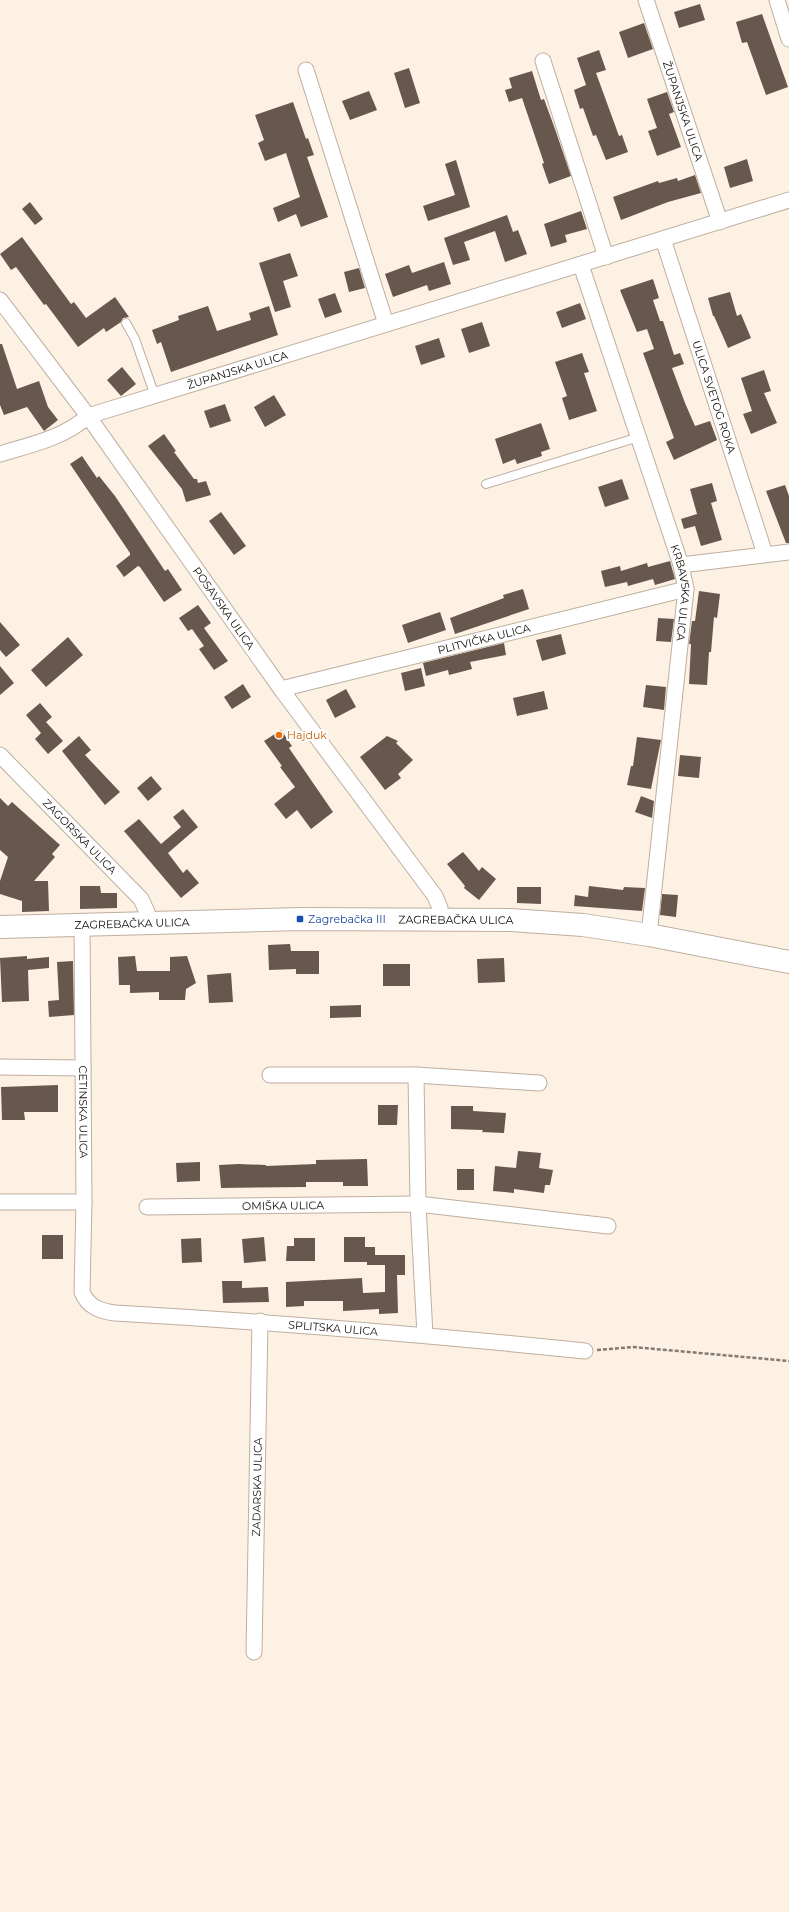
<svg xmlns="http://www.w3.org/2000/svg" width="789" height="1912" font-family="Montserrat,sans-serif">
<style>
.building{fill:#68574d}
.lines{fill:none;stroke-linecap:round;stroke-linejoin:round}
.service-casing{stroke:#beafa0;stroke-width:10}
.minor-casing{stroke:#beafa0;stroke-width:17}
.secondary-casing{stroke:#beafa0;stroke-width:24}
.path{stroke:#837b71;stroke-width:2.5;stroke-dasharray:4 2;stroke-linecap:butt}
.service{stroke:#fff;stroke-width:8}
.minor{stroke:#fff;stroke-width:15}
.secondary{stroke:#fff;stroke-width:22}
.food-dot{fill:#e8710a;stroke:#fff;stroke-width:1.5}
.transit-dot{fill:#1a4fb4;stroke:#fff;stroke-width:1.5}
.labels{text-anchor:middle;stroke-width:4;stroke-linejoin:round;paint-order:stroke}
.street-label{font-size:11px;fill:#140f0a;stroke:#fff}
.food-label{font-size:11px;fill:#c56008;stroke:#fff;text-anchor:start}
.transit-label{font-size:11px;fill:#164399;stroke:#fff;text-anchor:start}
</style>
<rect width="100%" height="100%" fill="#fdf1e3"/>
<path class="building" d="M700 4 705 20 679 28 674 12Z
M762 14 788 87 766 95 747 42 742 43 736 22Z
M644 23 653 49 628 58 619 32Z
M599 50 606 70 596 73 619 136 622 135 628 152 606 160 596 135 593 136 583 108 580 109 574 90 586 85 577 58Z
M409 68 420 103 405 108 394 73Z
M532 71 541 100 544 99 555 129 571 176 549 184 542 164 544 163 522 98 509 102 505 90 512 88 509 78Z
M369 91 377 110 350 120 342 101Z
M667 92 674 112 669 114 681 147 657 156 648 131 657 128 647 99Z
M293 102 306 139 308 138 314 155 307 157 328 217 301 227 296 214 278 222 273 208 300 197 286 153 265 161 258 143 264 140 255 115Z
M747 159 753 181 730 188 724 167Z
M456 160 470 207 428 221 423 206 455 195 445 164Z
M695 175 701 193 668 202 621 220 613 197 658 181 659 183 677 178 678 181Z
M30 202 43 219 35 225 22 209Z
M581 211 587 229 565 235 567 242 551 247 544 224Z
M507 215 513 232 518 230 527 254 505 262 495 231 464 242 470 260 453 265 444 238Z
M22 237 71 304 74 302 86 318 115 297 129 317 123 318 121 322 106 332 104 328 78 347 46 304 44 305 16 267 11 270 0 254Z
M290 253 298 276 283 281 291 307 275 312 259 263Z
M444 262 451 284 429 291 427 285 393 297 385 274 409 265 412 273Z
M359 268 365 288 349 292 344 272Z
M653 279 659 298 653 300 660 321H663L674 355 680 353 684 364 672 368 685 403 695 426 710 421 717 440 674 460 666 442 674 438 643 353 654 349 647 329 637 332 620 290Z
M730 292 737 316 741 314 751 338 728 348 714 316H713L708 298Z
M335 293 342 312 325 318 318 299Z
M580 303 586 319 562 328 556 312Z
M208 306 217 331 251 320 249 313 269 306 278 335 171 372 161 342 157 344 152 330 179 320 178 316Z
M482 322 490 346 469 353 461 329Z
M439 338 445 357 421 365 415 346Z
M0 344H2L17 389 39 381 48 407 58 420 44 431 27 407 4 415 0 405Z
M582 353 589 372 584 373 597 411 569 420 562 398 567 396 555 362Z
M122 367 136 384 121 396 107 380Z
M764 370 771 391 764 393 777 423 751 434 743 414 752 411 741 378Z
M274 395 286 415 265 427 254 407Z
M225 404 231 421 210 428 204 411Z
M541 423 550 449 541 452 542 456 517 464 515 459 503 464 495 439Z
M164 434 176 451 174 452 194 479H197L198 483 206 481 211 495 186 502 182 489 148 446Z
M82 456 97 478 99 476 115 496 165 571 168 569 182 590 164 602 140 567 138 566 124 577 116 566 130 555V553L70 464Z
M622 479 629 499 605 507 598 487Z
M712 483 717 501 711 503 722 540 701 546 695 526 684 529 681 519 697 514 690 489Z
M785 485 789 496V543H786L766 491Z
M221 512 246 546 234 555 209 521Z
M670 561 675 579 655 585 653 579 628 586 627 582 605 587 601 571 620 566 621 571 647 563 648 567Z
M523 589 529 609 455 634 450 618 504 598 503 595Z
M699 591 720 594 717 618 714 617 711 652H709L707 685 689 684 691 644H689L692 621H695Z
M198 605 211 623 204 628 228 661 214 670 199 649 204 646 192 629 188 631 179 618Z
M440 612 446 630 408 643 402 625Z
M658 618 674 619 671 642 656 641Z
M0 622 20 645 6 657 0 650Z
M561 634 566 654 542 661 536 640Z
M68 637 83 655 46 687 31 670Z
M504 643 506 655 470 662 472 669 449 675 448 670 426 676 423 663Z
M0 666 14 683 0 695Z
M421 668 425 686 405 691 401 673Z
M243 684 251 697 232 709 224 697Z
M646 685 666 687 664 710 643 707Z
M346 689 356 707 335 718 326 700Z
M544 691 548 709 517 716 513 698Z
M40 703 52 717 46 722 63 741 48 754 35 739 41 733 26 715Z
M281 730 292 746 289 748 333 812 311 829 297 810 286 819 274 804 295 787 280 767 282 766 264 741Z
M79 736 91 750 85 755 120 792 105 805 62 751Z
M387 736 398 741 396 743 413 760 398 774 401 778 385 790 360 757Z
M637 737 661 740 651 789 627 785 631 766H633Z
M680 755 701 757 699 778 678 776Z
M151 776 162 789 148 801 137 788Z
M641 796 654 801 652 818 635 812Z
M0 798 8 806 12 802 60 845 52 854 55 857 34 881H48L49 911 22 912V901L0 894V881L8 857 0 850Z
M183 809 198 827 168 853 183 873 187 869 199 883 181 898 124 831 139 819 161 844 181 827 173 817Z
M463 852 479 871 482 867 496 879 479 900 464 888 465 886 447 864Z
M80 886H100L101 893H117V908L80 909Z
M589 886 623 890 624 887 645 888 642 911 574 906 575 895 588 897Z
M517 887H541V904L517 903Z
M662 894 678 895 676 917 660 915Z
M290 944 291 951H319V974H296V969L269 970 268 945Z
M27 956V959L49 957V968L28 970 29 1001 2 1002 0 958Z
M135 956 137 971H170V957L187 956 196 983 186 989 185 1000H159V992L130 993V985H119L118 957Z
M504 958 505 982 478 983 477 959Z
M73 961 74 1015 49 1017 48 1001 59 1000 57 962Z
M383 964H410V986H383Z
M231 973 233 1002 209 1003 207 975Z
M361 1005V1017L330 1018V1006Z
M58 1085V1112H24L25 1120H2L1 1087Z
M378 1105H398L397 1125H378Z
M451 1106H473V1111L506 1113 504 1133 482 1132 483 1130 451 1129Z
M518 1151 541 1153 539 1168 553 1170 550 1185H545L544 1193 514 1189V1193L493 1191 495 1166 516 1168Z
M367 1159 368 1186H343V1182H306V1187L221 1188 219 1165 239 1164 266 1165V1166L316 1164V1160Z
M200 1162V1181L177 1182 176 1163Z
M457 1169H474V1190H457Z
M42 1235H63V1259H42Z
M264 1237 266 1261 244 1263 242 1239Z
M344 1237H365V1247H375V1255H405V1275H397L398 1313 379 1314V1309L343 1311V1301H304V1306L286 1307V1282L362 1278 363 1293 385 1292V1265H367V1262H344Z
M201 1238 202 1262 182 1263 181 1239Z
M294 1238H315V1261H286L287 1246H294Z
M222 1281H242V1288L268 1287 269 1302 223 1303Z"/>
<g class="lines">
<g class="service-casing">
<path id="service" d="M126 323 135 339 155 396
M486 484 639 437"/>
</g>
<g class="minor-casing">
<g id="minor">
<path id="s1" d="M646 0 720 222"/>
<path d="M777 0 789 39"/>
<path d="M543 61 606 257"/>
<path d="M306 70 386 324"/>
<path id="s2" d="M663 239 765 554"/>
<path id="s3" d="M581 265 681 565 686 589 649 935"/>
<path id="s4" d="M0 300 88 416 281 689 435 896 440 908 441 918"/>
<path id="s5" d="M0 454C30 445 64 438 88 416L789 200"/>
<path d="M681 565 789 552"/>
<path id="s6" d="M281 689 686 589"/>
<path id="s7" d="M0 755 141 899 147 912 148 923"/>
<path id="s8" d="M82 925 84 1202 82 1292C88 1307 100 1311 115 1313 272 1322 429 1335 585 1351"/>
<path d="M0 1067 83 1068"/>
<path d="M270 1075H416L539 1083"/>
<path d="M416 1075 418 1204 425 1335"/>
<path d="M0 1202H84"/>
<path id="s9" d="M147 1207 418 1204 608 1226"/>
<path id="s10" d="M254 1652 260 1321"/>
</g>
</g>
<g class="secondary-casing">
<g id="secondary">
<path id="s11" d="M0 927 300 919 511 920 583 925 649 935 789 962"/>
</g>
</g>
<path class="path" d="M597 1350 633 1347 789 1361"/>
<use href="#service" class="service"/>
<use href="#minor" class="minor"/>
<use href="#secondary" class="secondary"/>
</g>
<circle class="food-dot" cx="279" cy="735" r="4"/>
<rect class="transit-dot" x="296" y="915" width="8" height="8" rx="2"/>
<g class="labels">
<g class="street-label">
<text dy="4" stroke="none"><textPath href="#s1" startOffset="117">ŽUPANJSKA ULICA</textPath></text>
<text dy="4" stroke="none"><textPath href="#s5" startOffset="253">ŽUPANJSKA ULICA</textPath></text>
<text dy="4" stroke="none"><textPath href="#s2" startOffset="166">ULICA SVETOG ROKA</textPath></text>
<text dy="4" stroke="none"><textPath href="#s3" startOffset="344">KRBAVSKA ULICA</textPath></text>
<text dy="4" stroke="none"><textPath href="#s4" startOffset="381">POSAVSKA ULICA</textPath></text>
<text dy="4" stroke="none"><textPath href="#s6" startOffset="209">PLITVIČKA ULICA</textPath></text>
<text dy="4" stroke="none"><textPath href="#s7" startOffset="114">ZAGORSKA ULICA</textPath></text>
<text dy="4" stroke="none"><textPath href="#s11" startOffset="456">ZAGREBAČKA ULICA</textPath></text>
<text dy="4" stroke="none"><textPath href="#s11" startOffset="132">ZAGREBAČKA ULICA</textPath></text>
<text dy="4" stroke="none"><textPath href="#s8" startOffset="187">CETINSKA ULICA</textPath></text>
<text dy="4" stroke="none"><textPath href="#s9" startOffset="136">OMIŠKA ULICA</textPath></text>
<text dy="4" stroke="none"><textPath href="#s8" startOffset="627">SPLITSKA ULICA</textPath></text>
<text dy="4" stroke="none"><textPath href="#s10" startOffset="165">ZADARSKA ULICA</textPath></text>
</g>
<g class="food-label">
<text x="287" y="739">Hajduk</text>
</g>
<g class="transit-label">
<text x="308" y="923">Zagrebačka III</text>
</g>
</g>
</svg>
